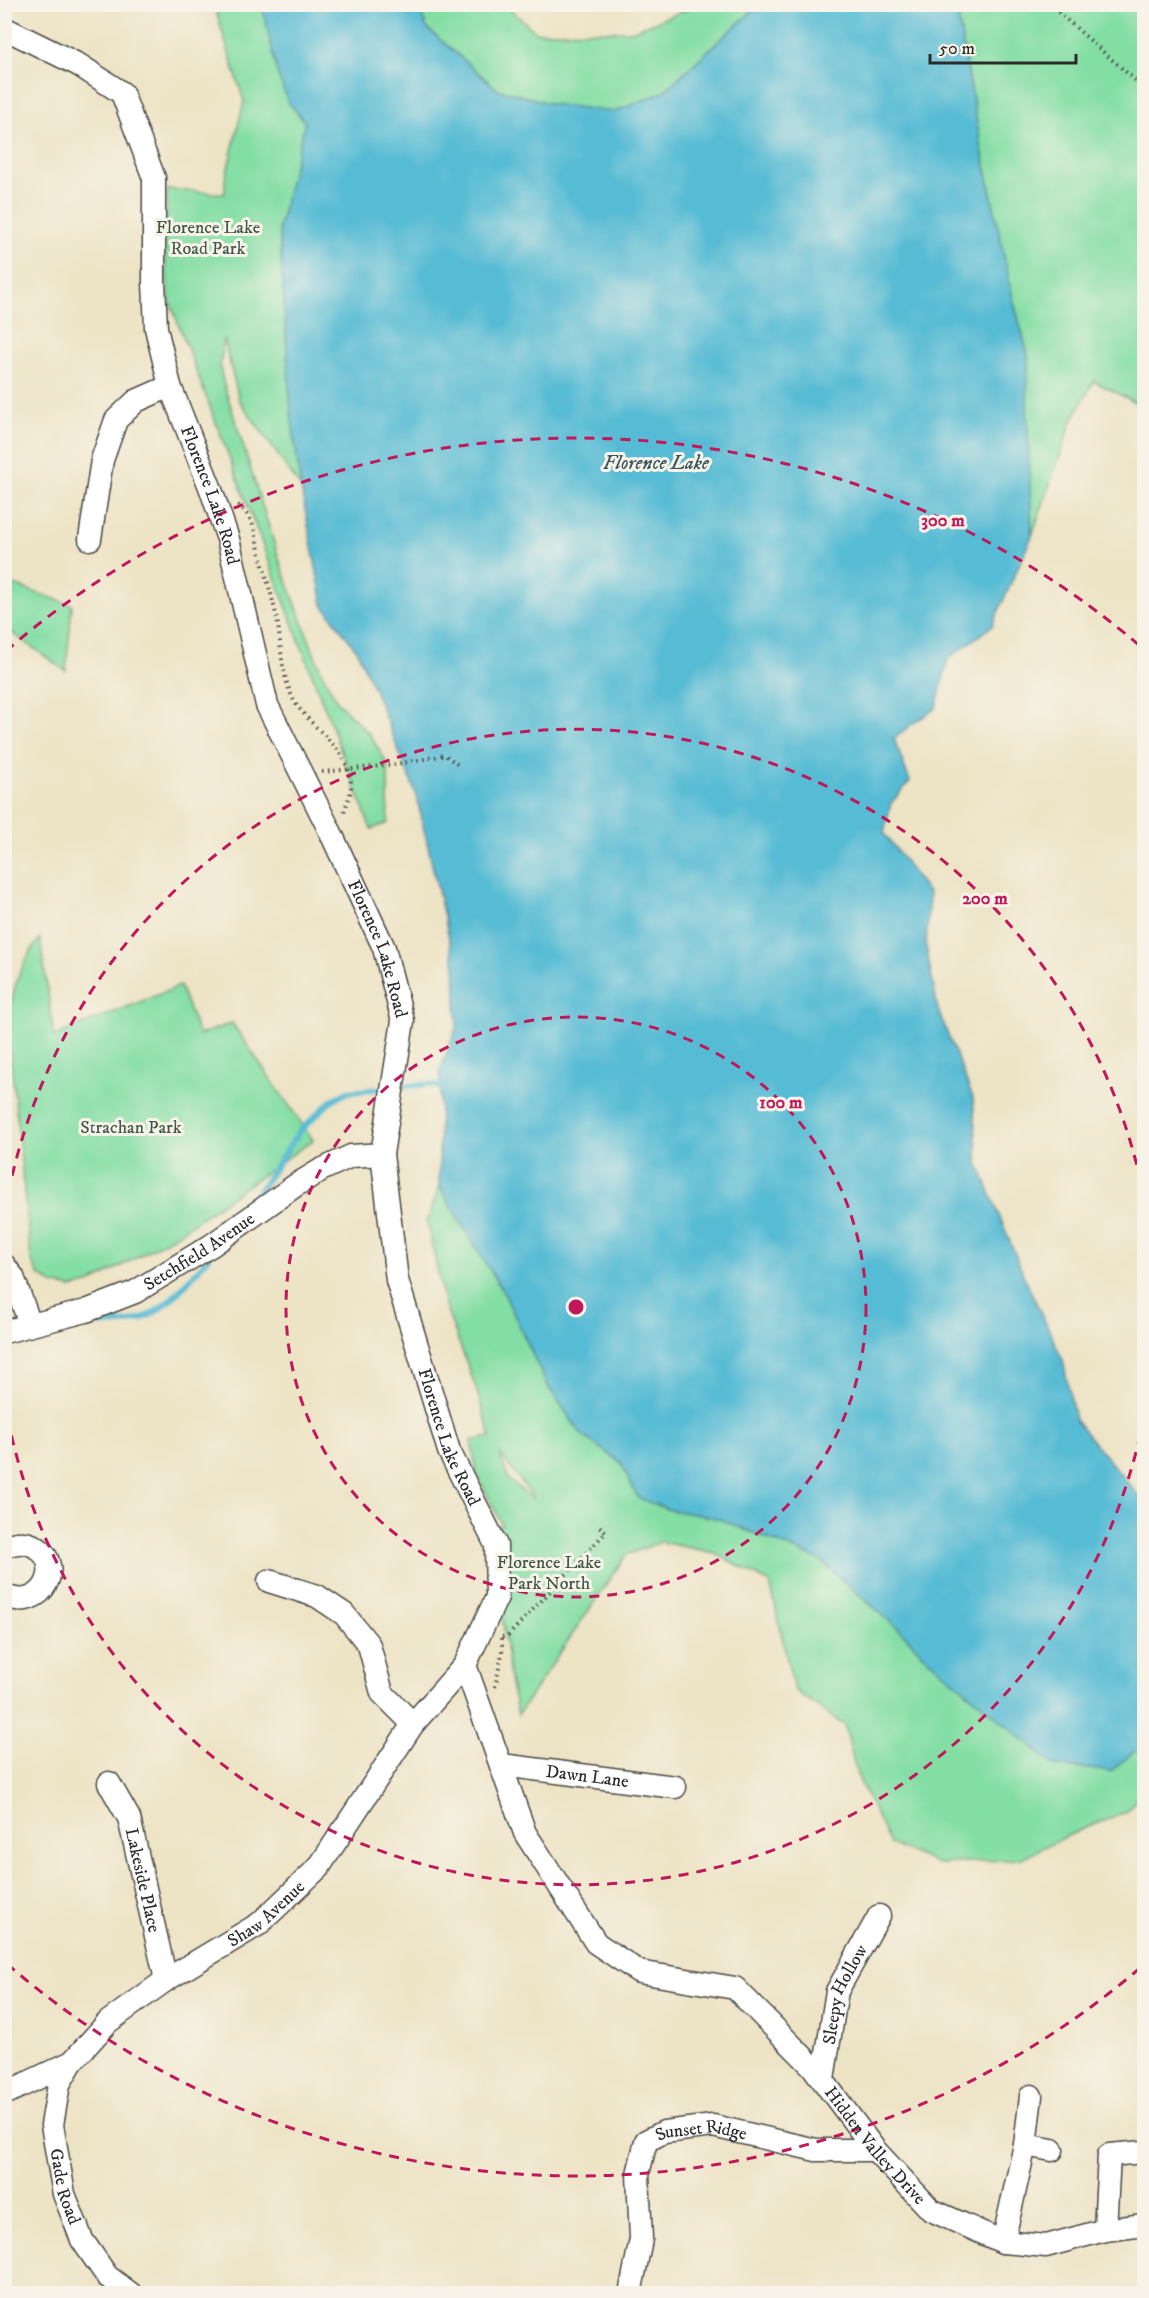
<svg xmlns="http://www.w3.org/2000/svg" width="1149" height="2298" font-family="'IM FELL DW Pica',serif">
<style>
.green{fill:#83dea4;stroke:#578468;stroke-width:1.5;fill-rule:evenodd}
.water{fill:#56bbd4;stroke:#407380;stroke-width:1.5}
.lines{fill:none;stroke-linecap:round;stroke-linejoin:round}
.stream{stroke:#56bbd4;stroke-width:6}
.street-casing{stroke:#484742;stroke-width:25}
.path{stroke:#484742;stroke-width:4;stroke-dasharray:1.5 4.5;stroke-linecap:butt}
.street{stroke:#fff;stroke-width:22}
.ring{fill:none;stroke:#c2185b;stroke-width:3;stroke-dasharray:10 8}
.labels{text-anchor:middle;stroke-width:6;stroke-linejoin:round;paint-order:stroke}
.park-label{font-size:18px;fill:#415849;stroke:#f7f3e8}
.street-label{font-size:18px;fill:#2b2b2b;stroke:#f7f3e8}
.water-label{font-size:20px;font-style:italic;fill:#38565e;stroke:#f7f3e8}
.centre{fill:#c2185b;stroke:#f7f3e8;stroke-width:3}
.ring-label{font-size:18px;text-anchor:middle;font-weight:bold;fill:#c2185b;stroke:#f7f3e8;stroke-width:6;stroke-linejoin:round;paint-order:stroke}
</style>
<rect width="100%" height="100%" fill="#f7f3e8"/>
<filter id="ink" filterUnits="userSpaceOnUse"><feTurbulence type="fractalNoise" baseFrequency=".0167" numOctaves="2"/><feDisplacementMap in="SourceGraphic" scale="12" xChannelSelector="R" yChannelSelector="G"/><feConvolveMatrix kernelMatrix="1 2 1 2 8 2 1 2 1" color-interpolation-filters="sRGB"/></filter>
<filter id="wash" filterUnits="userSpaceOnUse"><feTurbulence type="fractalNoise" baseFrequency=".008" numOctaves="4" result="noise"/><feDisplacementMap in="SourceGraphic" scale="24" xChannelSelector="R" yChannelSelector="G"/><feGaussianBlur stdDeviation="1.35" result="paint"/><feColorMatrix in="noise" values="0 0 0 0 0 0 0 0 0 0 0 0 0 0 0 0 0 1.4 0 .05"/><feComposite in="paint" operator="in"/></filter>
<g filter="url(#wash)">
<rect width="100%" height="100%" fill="#ede3c5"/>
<path class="green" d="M214 5H262L289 103 305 122 279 227 291 413 301 488 239 400 224 339 220 366 223 382 281 565 320 669 337 701 370 735 385 760 388 769V823L371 829 170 302C163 262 164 229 168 189L225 194V180L244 101Z
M417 5H505L536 32 631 31 699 5H769L751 12 663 92 614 112 552 104 497 89 427 28Z
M960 5H1144V407L1094 381 1072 420 1032 536 1027 410 1028 355 1013 299 981 145 958 17Z
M5 582 72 605 66 671 5 628Z
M40 938 54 1036 180 986 199 1035 232 1023 313 1140 176 1235 91 1283 72 1288 54 1285 39 1275 31 1260 9 1041C8 1002 16 969 40 938Z
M439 1186 505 1295 547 1385 582 1435 621 1463 638 1498 670 1510 717 1518 820 1560 901 1631 922 1654 1055 1766 1111 1771 1144 1743V1790L1126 1812 1078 1831 1019 1859 938 1864 890 1844 857 1775 845 1726 794 1690 770 1583 715 1553 661 1542 626 1555 518 1715 510 1680 504 1629 486 1528 502 1525 477 1474 471 1441 491 1437 476 1388 445 1305 427 1222ZM499 1453 533 1497V1499L509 1480Z"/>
<path class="water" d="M262 5H417L427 28 497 89 552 104 614 112 663 92 751 12 769 5H960L958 17 981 145 1013 299 1028 355 1027 410 1032 536 992 626 948 659 936 708 911 725 894 739 910 781 891 803 884 833 929 894 926 946 938 1010 973 1098 978 1163 1026 1281 1063 1360 1075 1420 1144 1502V1743L1111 1771 1055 1766 922 1654 901 1631 820 1560 717 1518 670 1510 638 1498 621 1463 582 1435 547 1385 505 1295 439 1186 440 1071 457 1026 455 965 416 794 376 694 357 651 323 605 301 488 291 413 279 227 305 122 289 103 278 76Z"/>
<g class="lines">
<path class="stream" d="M246 1210 300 1131 332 1100 348 1092 428 1084 440 1087
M4 1306 19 1309
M82 1321C151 1333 167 1305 208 1258
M1137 1749 1144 1758"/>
</g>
</g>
<g filter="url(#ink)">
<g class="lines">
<g class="street-casing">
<g id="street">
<path id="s1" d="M4 28 79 65 122 93 154 178V282L156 328 170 386 210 487 228 539 267 705 329 829 384 948 403 1021 382 1154 397 1280 449 1451 496 1545 497 1597 465 1665 525 1833 596 1943 639 1972 735 1988 812 2066 875 2150 931 2210 1003 2242 1046 2246 1105 2230 1144 2225"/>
<path d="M90 539 102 460 116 420 136 401 170 386"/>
<path d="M4 1265 13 1277 30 1324"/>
<path id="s2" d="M4 1332 86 1311 135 1292 212 1245 296 1185 321 1170 351 1156 382 1154"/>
<path d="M4 1547C13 1543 23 1541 32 1545 68 1561 43 1615 4 1595"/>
<path d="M269 1581 317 1596 344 1614 369 1645 382 1693 413 1724"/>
<path id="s3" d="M501 1765 675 1787"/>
<path id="s4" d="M109 1783 129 1818 166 1980"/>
<path id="s5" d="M72 2062 59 2084 52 2125 64 2194 82 2240 107 2276 131 2294"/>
<path id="s6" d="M823 2079 837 1991 879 1916"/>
<path id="s7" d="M4 2094 72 2062 108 2022 166 1980 259 1924 319 1867 413 1724 465 1665"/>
<path d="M1025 2145 1052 2150"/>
<path d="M1105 2230 1109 2155 1144 2152"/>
<path d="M1003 2242 1025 2145 1031 2096"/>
<path id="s8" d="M630 2294 641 2239 638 2174 646 2141 664 2132 713 2126 816 2150H875"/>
</g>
</g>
<path class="path" d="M1049 4 1144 88
M238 505C257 521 255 536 261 558 267 580 274 602 278 625 281 644 281 665 287 683 290 692 293 701 299 708 317 732 352 753 351 786 351 795 346 804 344 813
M322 772 392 765 445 755 458 765
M502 1637 508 1636 606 1532 598 1525
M495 1687 502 1654V1635"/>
<use href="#street" class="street"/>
</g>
</g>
<g class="ring">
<circle cx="576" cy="1307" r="290"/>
<path d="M1144 1417A579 579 0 0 1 5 1403M5 1211A579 579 0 0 1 1144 1197"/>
<path d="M1140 1968A869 869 0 0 1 6 1963M6 651A869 869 0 0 1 1140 646"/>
</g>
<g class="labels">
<g class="park-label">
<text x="208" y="233">Florence Lake<tspan x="208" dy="21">Road Park</tspan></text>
<text x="131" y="1133">Strachan Park</text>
<text x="549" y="1568">Florence Lake<tspan x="549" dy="21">Park North</tspan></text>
</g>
<g class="street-label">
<text dy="6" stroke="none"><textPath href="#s1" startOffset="552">Florence Lake Road</textPath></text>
<text dy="6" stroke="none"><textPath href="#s1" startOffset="1038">Florence Lake Road</textPath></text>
<text dy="6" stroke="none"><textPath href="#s2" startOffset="213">Setchfield Avenue</textPath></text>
<text dy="6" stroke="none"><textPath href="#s1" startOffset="1542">Florence Lake Road</textPath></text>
<text dy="6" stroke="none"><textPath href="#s3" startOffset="87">Dawn Lane</textPath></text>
<text dy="6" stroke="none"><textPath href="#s4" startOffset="104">Lakeside Place</textPath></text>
<text dy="6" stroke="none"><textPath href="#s7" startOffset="321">Shaw Avenue</textPath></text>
<text dy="6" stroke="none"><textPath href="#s6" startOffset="88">Sleepy Hollow</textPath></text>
<text dy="6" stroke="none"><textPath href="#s8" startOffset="213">Sunset Ridge</textPath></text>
<text dy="6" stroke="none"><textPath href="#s1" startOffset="2457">Hidden Valley Drive</textPath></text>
<text dy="6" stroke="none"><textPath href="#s5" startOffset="130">Gade Road</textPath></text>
</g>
<g class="water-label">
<text x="656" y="469">Florence Lake</text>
</g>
</g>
<circle cx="576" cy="1307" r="9" class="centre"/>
<g class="ring-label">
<text x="943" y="526">300 m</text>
<text x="985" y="904">200 m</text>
<text x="781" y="1108">100 m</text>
</g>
<rect width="1149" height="2298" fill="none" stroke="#f7f3e8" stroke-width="24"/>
<path d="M930 54v9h146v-9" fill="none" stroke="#2b2b2b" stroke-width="3"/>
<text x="939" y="54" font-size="18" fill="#2b2b2b" stroke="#f7f3e8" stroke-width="4.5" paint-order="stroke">50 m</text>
</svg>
